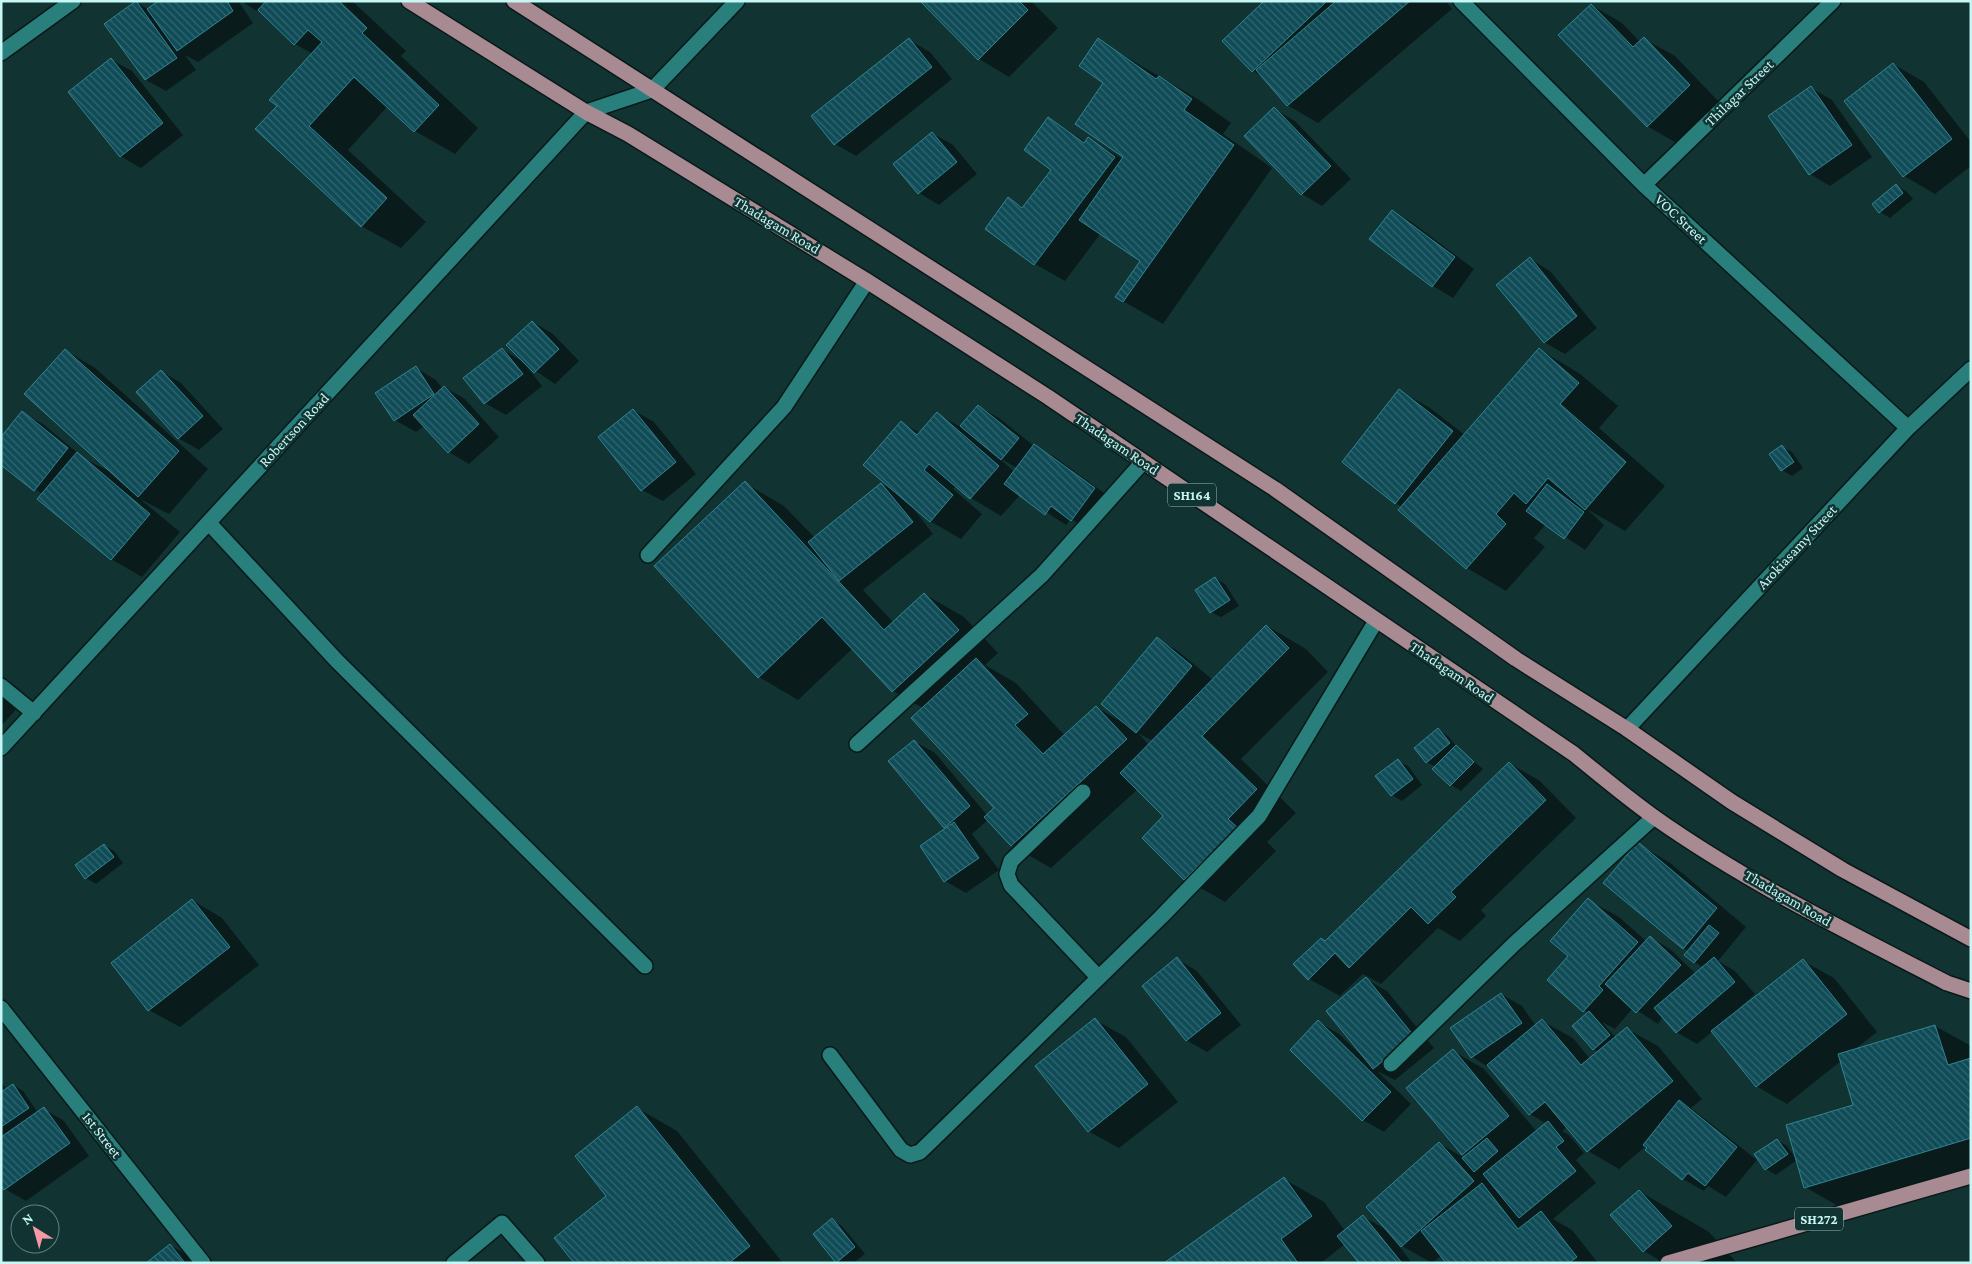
<svg xmlns="http://www.w3.org/2000/svg" width="1972" height="1264" font-family="'Crimson Pro',serif">
<style>
.shadow{fill:#0007;fill-rule:evenodd}
.building{fill:url(#building-back-hatch);stroke:#328493}
.lines{fill:none;stroke-linecap:round;stroke-linejoin:round}
.lane-casing{stroke:#0a1918;stroke-width:18}
.street-casing{stroke:#0a1918;stroke-width:18}
.primary-casing{stroke:#0a1918;stroke-width:18}
.lane{stroke:#287f7c;stroke-width:15}
.street{stroke:#287f7c;stroke-width:15}
.primary{stroke:#a88a92;stroke-width:15}
.labels{text-anchor:middle;stroke-width:5;stroke-linejoin:round;paint-order:stroke}
.shield{fill:#113433;stroke:#90bcba;stroke-width:1}
.shield-label{font-size:14px;font-weight:bold;fill:#c6f7f4}
.street-label{font-size:15px;fill:#c6f7f4;stroke:#113433}
</style>
<defs>
<pattern id="building-back-hatch" width="6" height="6" patternUnits="userSpaceOnUse" patternTransform="scale(1.25)"><rect width="6" height="6" fill="#104c57"/><path d="M-1 5l2 2M0 0l6 6M5-1l2 2" fill="none" stroke="#316770"/></pattern>
</defs>
<rect width="100%" height="100%" fill="#113433"/>
<path class="shadow" d="M160 1H238L253 23 198 62 185 55 196 70 166 91 146 80 136 2 149 10Z
M241 1H352L406 51 401 56 478 128 455 154 415 131 388 106 348 150 426 222 401 248 361 226 279 106 313 54 295 44 258 9 257 11Z
M922 1H1031L1058 28 1009 77 979 59Z
M1262 1H1446L1452 9 1318 123 1287 105 1264 78 1253 71 1264 3Z
M1591 5 1622 23 1640 42 1644 39 1675 56 1720 103 1678 144 1647 126Z
M909 40 930 52 952 79 856 156 835 144Z
M1098 40 1199 100 1231 123 1223 134 1272 168 1163 324 1123 301 1142 261 1101 233 1065 281 1035 264 1009 199 1024 208 1052 169 1049 119 1086 142 1089 139 1123 159 1125 157 1105 83Z
M112 60 132 71 183 135 141 168 120 156Z
M1893 64 1924 82 1971 142V166L1935 194 1904 176 1845 101Z
M1811 88 1832 100 1872 157 1830 186 1810 174Z
M1274 109 1295 121 1351 179 1322 206 1302 194Z
M932 133 953 145 977 174 939 205 919 193Z
M1896 186 1906 191 1913 199 1890 218 1880 212 1874 204Z
M1392 211 1413 223 1474 269 1453 298 1433 286Z
M1530 259 1550 271 1597 328 1565 354 1544 342Z
M533 322 553 334 579 361 555 384 530 367 528 368 542 386 506 415 485 403 502 349 523 362Z
M65 350 95 368 208 469 169 514 140 499 180 532 142 577 111 559 42 494 1 463 22 413 43 424 85 459 113 473Z
M1540 350 1579 373 1618 406 1599 428 1665 486 1625 531 1587 509 1604 525 1585 550 1546 524 1534 538 1545 547 1506 591 1467 568 1399 510 1402 507 1396 503 1400 391 1430 408 1465 435Z
M416 368 436 380 443 389 444 387 465 399 499 437 469 464 449 452 424 426 416 432 395 420Z
M161 371 181 383 223 429 199 450 178 438Z
M978 406 999 418 1034 446 1055 457 1115 501 1092 532 1071 519 1066 525 1020 495 1001 516 971 498 956 486 953 489 982 514 961 539 930 521 910 504 933 534 863 590 894 623 924 594 964 617 998 653 985 665 1016 683 1065 736 1096 707 1125 724 1157 639 1178 651 1213 680 1267 626 1306 649 1328 672 1241 759 1296 813 1267 842 1276 851 1225 902 1185 879 1143 838 1165 816 1138 789 1051 868 1011 845 988 820 972 834 999 870 966 893 945 881 948 828 945 827 914 741 935 753 987 815 995 808 923 708 893 691 853 648 798 700 759 677 745 483 784 506 815 538 882 484 894 491 902 423 920 433 937 414 961 427ZM1003 460 1017 468 1015 472 1002 461ZM1139 734H1140L1153 741 1149 745Z
M633 410 654 422 696 474 663 501 642 490Z
M1782 447 1792 452 1803 468 1792 476 1782 470Z
M1215 578 1225 584 1239 606 1221 617 1211 612Z
M1 689 19 706 1 726Z
M1438 730 1448 736 1458 748 1483 769 1461 791 1451 785 1434 769 1436 767 1427 762Z
M1398 761 1408 766 1422 785 1402 801 1392 795Z
M1509 763 1540 781 1576 818 1481 910 1486 916 1460 941 1438 928 1381 984 1363 974 1340 996 1309 979 1326 942Z
M1638 844 1669 862 1746 927 1718 961 1735 971 1755 994 1739 1008 1741 1010 1803 961 1834 978 1877 1032 1854 1050 1935 1026 1971 1046V1172L1845 1210 1805 1187 1855 1105 1841 1061 1787 1104 1756 1086 1713 1031 1697 1044 1676 1032 1663 1017 1658 1024 1633 1008 1615 1029 1602 1022 1616 1038 1627 1029 1658 1046 1702 1099 1691 1108 1757 1160 1726 1197 1708 1186 1704 1191 1683 1179 1647 1150 1649 1148 1646 1146 1619 1169 1588 1151 1567 1127 1562 1131 1569 1135 1584 1153 1576 1160 1596 1183 1553 1219 1572 1230 1598 1263H1448L1442 1255 1432 1263 1402 1246 1439 1143 1464 1158 1467 1156 1463 1154 1453 1051 1484 1069 1537 1132 1547 1124 1530 1114 1492 1069 1472 1057 1501 994 1522 1006 1536 1026 1542 1021 1573 1038 1590 1059 1599 1052 1593 1049 1588 1013 1549 980 1569 956 1588 900 1619 917 1646 941 1650 937 1670 949 1696 974 1704 968 1694 962 1689 951 1683 948Z
M104 845 114 851 123 863 96 884 86 878Z
M192 900 222 918 259 965 180 1027 149 1010Z
M1177 959 1197 971 1241 1025 1207 1052 1186 1040Z
M1366 979 1387 991 1434 1048 1395 1080 1377 1071 1411 1104 1384 1132 1363 1120 1319 1022 1339 1034 1363 1057Z
M1095 1020 1126 1037 1178 1102 1119 1148 1088 1131Z
M1 1082 7 1090 13 1085 23 1091 38 1113 44 1109 64 1121 89 1156 26 1201 5 1189 1 1184Z
M637 1108 677 1131 783 1263H576L608 1196Z
M1777 1140 1787 1146 1797 1160 1776 1175 1766 1169Z
M1284 1179 1324 1202 1345 1231 1363 1217 1386 1229 1412 1263H1361L1345 1244 1321 1263H1166Z
M1639 1191 1709 1232 1737 1263H1664L1644 1251 1612 1215Z
M832 1220 842 1226 865 1254 853 1263 836 1262Z
M170 1245 191 1257 195 1263H148Z"/>
<path class="building" d="M136 1 177 58 145 80 104 24Z
M158 1H227L233 11 177 51 147 9Z
M266 1H339L367 28 362 33 439 105 414 132 354 77 309 126 387 198 361 227 255 129 277 106 269 100 322 42 308 30 294 45 258 10Z
M920 1H1019L1028 10 978 60Z
M1260 1H1327L1252 72 1222 41 1262 3Z
M1336 1H1410L1287 106 1256 70Z
M1591 4 1633 47 1644 37 1690 85 1647 127 1558 35Z
M909 38 932 67 834 145 811 116Z
M1098 38 1156 79 1159 76 1192 99 1184 110 1234 145 1123 302 1115 297 1140 261 1079 220 1123 157 1075 124 1103 83 1079 66Z
M111 58 163 123 120 157 68 92Z
M1893 63 1952 139 1903 177 1844 101Z
M1811 86 1852 145 1809 175 1768 116Z
M1274 107 1331 166 1301 195 1244 136Z
M1048 117 1084 143 1088 137 1115 157 1034 265 985 229 1008 197 1022 208 1051 170 1024 150Z
M932 132 957 162 918 194 893 164Z
M1896 184 1903 193 1879 213 1872 204Z
M1392 210 1455 257 1432 287 1369 239Z
M1530 257 1577 316 1544 343 1496 285Z
M532 321 559 349 534 373 506 345Z
M502 348 523 374 484 404 463 378Z
M1539 348 1579 383 1560 404 1626 462 1585 510 1548 478 1526 504 1514 493 1496 514 1506 524 1466 569 1398 510Z
M65 349 179 451 138 497 24 394Z
M416 366 434 394 394 421 375 393Z
M161 370 203 416 178 439 136 392Z
M444 386 479 424 448 453 413 415Z
M1399 389 1453 431 1395 504 1342 462Z
M978 405 1019 438 1001 460 960 426Z
M633 409 676 462 641 491 598 437Z
M22 411 68 448 34 491 1 465V437Z
M937 412 999 466 970 499 929 464 924 470 953 495 930 522 863 465 901 421 917 435Z
M1034 444 1095 488 1071 521 1051 506 1045 515 1004 484Z
M1782 445 1794 462 1781 471 1769 454Z
M77 452 150 514 111 560 37 499Z
M745 481 884 630 924 593 959 630 892 692 822 617 758 678 654 566Z
M881 483 913 522 839 581 808 542Z
M1547 484 1584 512 1564 539 1526 511Z
M1215 577 1230 600 1210 613 1195 590Z
M1266 625 1289 648 1202 736 1257 789 1228 819 1237 827 1184 880 1142 838 1163 816 1120 773Z
M1157 637 1192 666 1136 733 1101 704Z
M976 658 1028 714 1015 725 1043 754 1096 706 1127 739 1011 846 984 817 994 808 911 718Z
M1438 728 1450 743 1426 763 1414 748Z
M914 740 970 806 944 828 888 761Z
M1456 745 1474 762 1450 786 1432 769Z
M1398 759 1413 779 1391 796 1375 776Z
M1509 762 1546 800 1451 892 1456 897 1428 924 1411 907 1349 968 1335 953 1308 980 1293 964 1321 938 1325 941Z
M954 822 979 858 944 882 920 846Z
M1638 842 1717 908 1683 949 1603 883Z
M104 844 114 857 85 879 75 865Z
M1588 898 1638 942 1599 986 1603 990 1583 1012 1547 980 1568 956 1550 941Z
M192 899 230 947 148 1011 111 963Z
M1709 925 1719 933 1694 963 1684 955Z
M1650 936 1681 965 1636 1013 1605 984Z
M1177 957 1221 1013 1186 1041 1142 986Z
M1714 957 1735 982 1676 1033 1654 1008Z
M1803 959 1847 1014 1756 1087 1711 1031Z
M1366 977 1414 1036 1373 1069 1326 1011Z
M1501 993 1522 1023 1471 1058 1450 1028Z
M1589 1011 1610 1035 1593 1050 1572 1026Z
M1095 1018 1148 1084 1088 1132 1035 1066Z
M1542 1019 1581 1065 1627 1027 1673 1081 1587 1152 1545 1102 1529 1115 1487 1065Z
M1318 1020 1391 1092 1362 1121 1290 1050Z
M1935 1025 1948 1065 1971 1058V1138L1804 1188 1786 1125 1853 1105 1838 1054Z
M1453 1049 1509 1116 1462 1155 1406 1088Z
M13 1084 29 1108 1 1127V1092Z
M1679 1100 1737 1147 1705 1186 1688 1173 1682 1180 1645 1150 1647 1148 1643 1145Z
M637 1106 750 1246 729 1263H574L554 1238 606 1196 575 1156Z
M44 1107 70 1143 4 1190 1 1186V1137Z
M1548 1121 1564 1141 1556 1147 1576 1171 1519 1218 1483 1174Z
M1487 1138 1498 1151 1474 1172 1462 1158Z
M1777 1139 1788 1154 1765 1170 1754 1154Z
M1439 1142 1474 1181 1401 1247 1366 1207Z
M1284 1177 1312 1216 1281 1239 1298 1263H1164Z
M1482 1183 1518 1229 1541 1211 1577 1257 1569 1263H1446L1421 1231Z
M1639 1190 1672 1226 1643 1252 1610 1215Z
M1363 1215 1402 1263H1359L1337 1236Z
M832 1218 855 1247 836 1263 813 1234Z
M170 1244 185 1263H146Z"/>
<g class="lines">
<g class="lane-casing">
<path id="lane" d="M209 523 337 661 645 966"/>
</g>
<g class="street-casing">
<path id="street" d="M1461 1 1644 185 1908 428
M1 53 73 1
M1644 185 1833 1
M648 555 784 407 867 281
M1 686 34 713
M1627 729 1908 428 1971 369
M857 744 1042 575 1143 462
M1 748 586 112 652 90 737 1
M1083 792 1011 861 1007 874 1011 885 1098 977
M1 1008 203 1263
M830 1055 901 1150 910 1155 920 1152 1161 917 1259 816 1376 621
M1391 1064 1514 944 1654 817
M454 1263 502 1223 537 1263"/>
</g>
<g class="primary-casing">
<path id="primary" d="M409 1 586 112 628 134 867 281 1048 397 1574 754C1600 775 1626 797 1654 817 1746 882 1848 932 1947 983L1971 991
M514 1 1275 489 1516 659 1627 729 1732 802 1843 870 1971 939
M1668 1263 1971 1176"/>
</g>
<use href="#lane" class="lane"/>
<use href="#street" class="street"/>
<use href="#primary" class="primary"/>
</g>
<g class="labels">
<g class="shield">
<rect x="1168" y="483.5" width="48" height="23" rx="4"/>
<rect x="1795" y="1207.5" width="48" height="23" rx="4"/>
</g>
<g class="shield-label">
<text x="1192" y="500">SH164</text>
<text x="1819" y="1224">SH272</text>
</g>
<g class="street-label">
<text transform="translate(1739 93) rotate(-44)" y="5">Thilagar Street</text>
<text transform="translate(1681 219) rotate(43)" y="5">VOC Street</text>
<text transform="translate(777 225) rotate(31)" y="5">Thadagam Road</text>
<text transform="translate(294 430) rotate(-47)" y="5">Robertson Road</text>
<text transform="translate(1117 444) rotate(34)" y="5">Thadagam Road</text>
<text transform="translate(1797 547) rotate(-47)" y="5">Arokiasamy Street</text>
<text transform="translate(1452 672) rotate(34)" y="5">Thadagam Road</text>
<text transform="translate(1788 898) rotate(30)" y="5">Thadagam Road</text>
<text transform="translate(102 1135) rotate(52)" y="5">1st Street</text>
</g>
</g>
<rect width="1972" height="1264" fill="none" stroke="#c6f7f4" stroke-width="5"/>
<g transform="translate(35 1229) rotate(323)"><circle r="24" fill="#113433" stroke="#598280"/>
<path d="M0-4L9 19L0 12L-9 19Z" fill="#f49aa5"/>
<text y="-8" font-size="14" font-weight="bold" text-anchor="middle" fill="#c6f7f4">N</text>
</g>
</svg>
